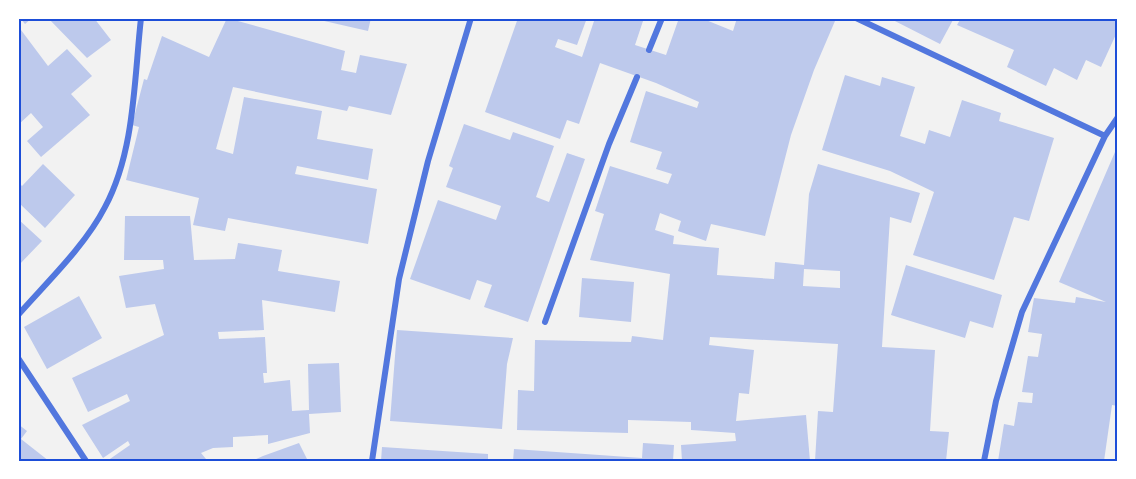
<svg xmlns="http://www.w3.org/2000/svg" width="1136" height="479" font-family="Signika,sans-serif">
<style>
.building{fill:#bdc9ec;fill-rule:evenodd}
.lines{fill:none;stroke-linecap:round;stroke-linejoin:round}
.minor{stroke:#5277de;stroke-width:6}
.neatline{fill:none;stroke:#1d4ed8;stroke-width:2}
</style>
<rect width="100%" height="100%" fill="#f2f2f2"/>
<path class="building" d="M20 18H32L25 24Z
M48 18H94L111 40 87 58Z
M227 18 345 51 341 70 356 73 360 55 407 64 391 115 349 106 347 111 233 87 216 149 233 154 244 97 322 111 317 139 373 149 368 180 297 166 295 174 377 189 368 244 228 218 225 231 193 225 199 198 126 180 139 127 132 125 144 79 147 80 162 36 209 57Z
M311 18H371L368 31Z
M518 18H587L577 45 558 39 555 47 582 57 595 18H644L635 45 666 55 679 18H701L733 31 737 18H827L835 21 814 70 791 135 765 236 711 224 706 241 678 231 681 221 660 213 655 230 674 236 673 244 719 248 717 275 774 279 775 262 804 265 809 194 818 164 920 193 911 223 890 217 882 347 935 350 930 431 949 432 946 461H815L818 411 833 412 838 344 710 337 709 345 754 350 749 394 739 393 736 421 806 415 810 461H682L681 445 736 441 735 433 691 430V422L628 420V433L517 430 518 390 534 391 535 340 631 342 632 336 663 340 670 274 590 260 604 214 595 211 610 166 668 184 672 174 656 169 662 152 630 142 646 91 697 108 699 102 656 83 600 63 579 124 567 120 560 139 485 112ZM804 269 840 271V288L803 286Z
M889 18H954L940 44Z
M961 18H1118V30L1101 67 1086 60 1077 80 1054 68 1046 86 1007 67 1014 50 957 25Z
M18 26 48 66 67 49 92 76 71 94 90 115 41 157 27 141 43 127 31 113 18 125Z
M845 75 880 86 882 77 915 87 900 136 925 144 929 130 950 137 962 100 1001 113 999 121 1054 138 1029 221 1014 217 994 280 913 255 934 192 890 171 822 150Z
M464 124 510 140 513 132 554 146 536 197 549 202 567 153 585 159 528 322 484 307 492 285 477 280 470 300 410 279 438 200 496 220 501 206 446 187 453 168 449 166Z
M1118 145V406L1112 405 1104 461H998L1004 424 1014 426 1018 402 1032 403 1033 393 1022 392 1028 356 1038 357 1042 334 1028 332 1034 298 1075 303 1076 297 1106 302 1059 282Z
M43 164 75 195 45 228 18 202V182L22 186Z
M125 216H190L194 260 235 259 238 243 282 250 278 271 340 281 335 312 262 300 264 330 218 332 219 339 265 337 267 373H263L264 383 290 380 292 411 309 410 308 364 339 363 341 412 309 414 310 433 268 444V435L233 437V447L213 448 201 453 206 459 203 461H107L130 445 128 441 103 458 82 425 130 401 127 394 88 412 72 378 164 335 155 304 126 308 119 276 164 269 163 260H124Z
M18 219 42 241 18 266Z
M906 265 1002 295 993 328 970 321 965 338 891 315Z
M582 278 634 282 631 322 579 317Z
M79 296 102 338 47 369 24 327Z
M397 330 513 338 507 364 502 429 390 421Z
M18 424 27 431 21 439 49 461H18Z
M299 443 308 461H252L263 456Z
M643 443 674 445 673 461H513L514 449 642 458Z
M382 447 488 454V461H381Z"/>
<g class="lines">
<path class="minor" d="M856 18 1105 136
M649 50 662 18
M18 315C47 282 85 246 105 207 135 151 134 80 141 18
M545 322 609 144 637 77
M18 358 86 461
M372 461 399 279 428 161 471 18
M984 461 996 401 1022 312 1105 136 1118 117"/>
</g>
<rect width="1136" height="479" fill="none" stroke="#ffffff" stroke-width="39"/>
<rect x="20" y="20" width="1096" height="440" class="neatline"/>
</svg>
